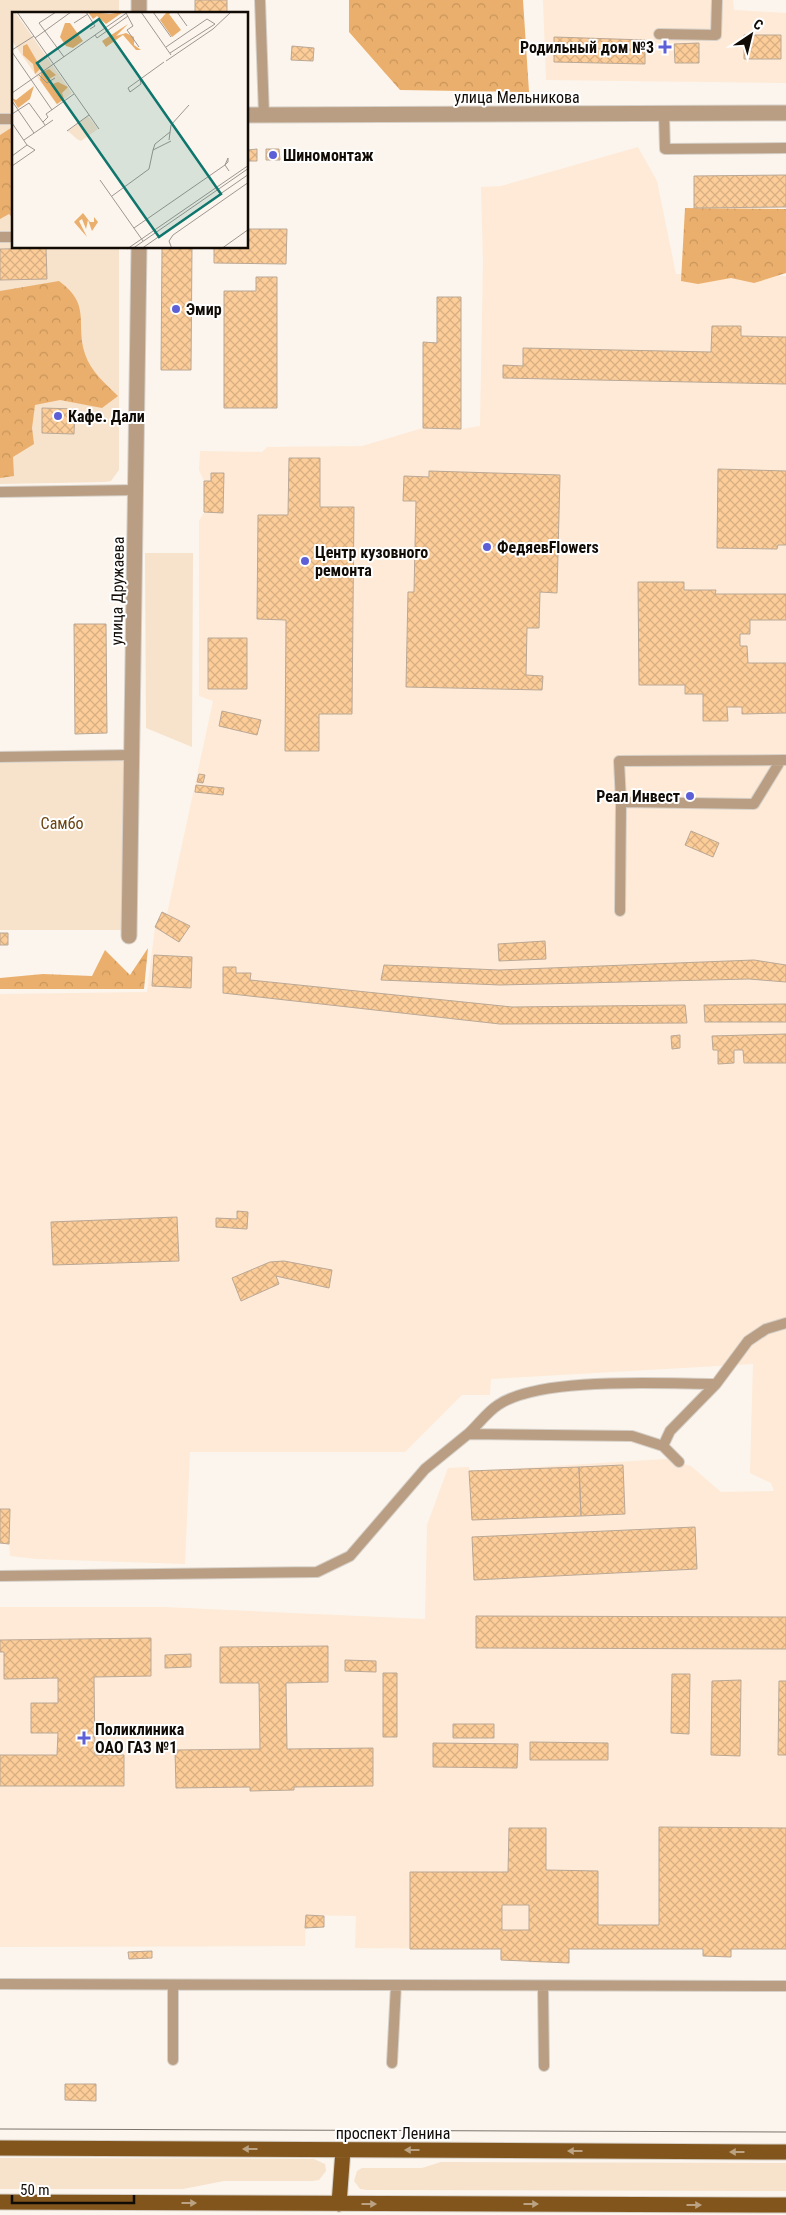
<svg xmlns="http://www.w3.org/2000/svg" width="786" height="2215" font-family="'Roboto Condensed',sans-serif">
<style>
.built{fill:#feead6}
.green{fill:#f7e2cc}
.forest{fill:url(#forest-crowns)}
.building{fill:url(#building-cross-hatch);stroke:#baa896;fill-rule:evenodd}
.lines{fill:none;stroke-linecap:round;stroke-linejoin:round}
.lane-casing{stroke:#d6d0c8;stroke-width:12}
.street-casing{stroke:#d6d0c8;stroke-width:17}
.primary-casing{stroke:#d6d0c8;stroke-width:17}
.lane{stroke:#b99e83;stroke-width:10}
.street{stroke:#b99e83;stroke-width:15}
.primary{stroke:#82551c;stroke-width:15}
.tram{stroke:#7b746e;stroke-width:1}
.oneway{fill:#baa282}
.poi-dot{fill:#5d5fd7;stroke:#fff;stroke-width:2}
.labels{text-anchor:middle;stroke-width:4;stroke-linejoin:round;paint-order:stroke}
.poi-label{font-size:16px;font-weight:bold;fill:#110b06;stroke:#fff;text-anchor:start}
.street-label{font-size:16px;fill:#110b06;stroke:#fff}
.park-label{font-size:16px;fill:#6b4411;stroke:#fff}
.inset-road{fill:none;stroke:#9e9791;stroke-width:1}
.view{fill:#0f766e;fill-opacity:0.15;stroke:#0f766e;stroke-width:2.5}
.inset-edge{fill:none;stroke:#110b06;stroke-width:2.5}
</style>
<defs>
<pattern id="forest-crowns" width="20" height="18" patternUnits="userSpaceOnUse" patternTransform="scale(1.25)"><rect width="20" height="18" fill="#eaaf6c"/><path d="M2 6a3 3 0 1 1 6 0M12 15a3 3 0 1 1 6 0" fill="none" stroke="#c8955c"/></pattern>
<pattern id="building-cross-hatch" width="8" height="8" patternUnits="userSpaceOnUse" patternTransform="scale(1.25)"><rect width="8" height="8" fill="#fdcd99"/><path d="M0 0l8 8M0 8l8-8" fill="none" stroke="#d8af82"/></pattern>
</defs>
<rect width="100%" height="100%" fill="#fcf5ed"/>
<path class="built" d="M525 0H733L734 10 786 13V83L546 80 543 0Z
M638 147 657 181 676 274 786 276V1949H732L731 1957 703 1956V1949H569V1963H529V1961L501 1960 500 1949 355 1948 356 1916 306 1915 305 1946 0 1947V1607H164L425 1619 427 1525 448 1468 469 1467 470 1471 666 1459 691 1466 721 1492 774 1491 771 1483 750 1473 753 1364 491 1379 490 1395H462L405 1452H190L185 1564 36 1559 10 1556 9 1544 0 1543V994L147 992 155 927 162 912 167 914 213 701 199 696V521L204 512V481L199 470 200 451 262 452 267 447 362 446 423 428 461 429 480 426 483 261 481 187 501 186Z"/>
<path class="green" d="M0 0H119V14H14V248H119V470L111 481 105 482 0 484Z
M145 553H193L192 747 146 728Z
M124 760 121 930H0V763Z
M0 2158 314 2159 325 2164 326 2171 319 2180 312 2181H224L183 2189H0Z
M441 2162 786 2163V2191L367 2190 360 2189 354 2181 357 2171 362 2168H422Z"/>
<path class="forest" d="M349 0H523L529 92 400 90 349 32Z
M14 126V219L9 214 0 219V135Z
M685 208 786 209V273L754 283 731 278 698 284 681 281Z
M59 281C92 305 75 323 85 354 91 372 105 383 118 396L102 408 60 400 35 405 32 428 34 444 13 457 14 476 0 478V291Z
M148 948 144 989H0V978L43 974 92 976 105 950 130 975Z"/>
<path class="building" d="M195 0H227V14H195Z
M744 35H781V59H744Z
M554 37 645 40V64L554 62Z
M699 43V63H675L674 44Z
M292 46 314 48 313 61 291 60Z
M257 149V161H248V150Z
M266 149H279L280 160H266Z
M786 175V207L694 208V176Z
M248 229H287L286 264 214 263V248H248Z
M46 248 47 279 0 280V249Z
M162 248H192L191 370H161Z
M256 277H277V408H224V291H256Z
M437 297H461V429L423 428V342L437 343Z
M712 326H741V336L786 337V384L503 378V365L523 366V348L711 352Z
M42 408 75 409 74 434 42 433Z
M289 458H320V507H354L352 714H319V751H285L286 620 257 619 258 515H288Z
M718 469 786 471V545H778L777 549 717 548Z
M429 471 560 475 557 593 540 592 539 628H527L526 675 543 676 542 690 406 687 408 592H414L416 501H403L404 476 429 477Z
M211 473H224L223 513 204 512V481H211Z
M638 582H684V590H716L715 594H786V620H750V634H740V646H747L748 663H786V713L742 714V707H727L728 721H703V694H685V685H639Z
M74 624H106L107 733 75 734Z
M208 638H247V689H208Z
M222 711 261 720 257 735 219 726Z
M199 774 205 775 203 783 197 782Z
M196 785 224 788 223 795 195 792Z
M691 831 719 843 713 857 685 845Z
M162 912 190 926 179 942 155 927Z
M0 933H8V945H0Z
M545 941 546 959 499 961 498 944Z
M154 955 192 957 191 988 152 986Z
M754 960 786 965V982L749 979 500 985 381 980 384 965 499 970Z
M223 967H236V973H251L250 980 512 1007 685 1005 687 1023 500 1024 223 993Z
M786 1004V1022H705L704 1005Z
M786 1034V1063H744L743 1050H734V1063L718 1064V1050H713L712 1036Z
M680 1035V1048L672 1049 671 1036Z
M237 1211 248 1212 247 1229 216 1227V1218L237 1219Z
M177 1217 179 1261 53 1265 51 1222Z
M284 1261 332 1270 329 1288 276 1276 279 1284 241 1301 232 1278 270 1262Z
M623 1465 625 1514 581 1516 579 1467Z
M579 1467 581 1516 472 1520 469 1471Z
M0 1509H10L9 1544 0 1543Z
M695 1527 697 1569 474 1580 472 1537Z
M476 1616 786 1617V1649L476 1648Z
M151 1638V1676L94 1677 95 1755H124V1786H0V1755H57L58 1733H31V1703H58V1678L4 1679V1652H0V1640Z
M328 1646V1682L286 1683 287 1749 373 1748V1786L294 1787V1790L250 1791V1787L176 1788 175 1750 260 1749 259 1683H220V1647Z
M191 1654V1667L165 1668V1655Z
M345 1660 376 1661V1672L345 1671Z
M383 1673H397V1737H383Z
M672 1674H690L689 1734 671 1733Z
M741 1680 740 1756 711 1755 712 1681Z
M779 1681H786V1755H778Z
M453 1724H494V1738H453Z
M530 1742 608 1743V1760H530Z
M433 1743 518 1744 517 1768 433 1767Z
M659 1827 786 1828V1949H731V1957L703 1956V1949H569V1963L501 1960V1949H410V1872H508L509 1828H546V1870L598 1871V1925H659ZM502 1905H529V1930H502Z
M306 1915 324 1916V1927L305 1928Z
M152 1951V1958L129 1959 128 1952Z
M65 2084H96V2101L65 2100Z"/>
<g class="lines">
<g class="lane-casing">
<path id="lane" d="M260 0 264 115
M659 34 716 35 717 0
M664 114 665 149 786 148
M0 119H14
M0 237H14
M0 492 137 490
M0 757 131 755
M781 760 754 804 621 802 619 761 786 760
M620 911 621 802
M468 1434C478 1425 487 1412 498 1405 540 1376 663 1384 716 1384
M663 1446 670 1431 716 1384 748 1341 766 1329 786 1323
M0 1576 317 1572 350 1556 425 1469 468 1434 632 1436 663 1446 679 1462
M0 1984 786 1986
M543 1986 544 2066
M173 2060V1985
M392 2063 396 1985"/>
</g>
<g class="street-casing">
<path id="street" d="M139 0V14
M248 115 786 113
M129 936 139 248"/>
</g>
<g class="primary-casing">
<path id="primary" d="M0 2148 786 2152
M0 2202 786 2205
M339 2204 343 2150"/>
</g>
<use href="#lane" class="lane"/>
<use href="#street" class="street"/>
<use href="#primary" class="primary"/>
<path class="tram" d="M0 2129 786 2132"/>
</g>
<defs><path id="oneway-solid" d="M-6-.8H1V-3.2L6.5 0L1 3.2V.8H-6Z" transform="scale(1.25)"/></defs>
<g class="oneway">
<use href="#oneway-solid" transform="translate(250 2149) rotate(-180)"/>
<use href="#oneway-solid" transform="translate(412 2150) rotate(-180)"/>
<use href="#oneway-solid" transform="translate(575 2151) rotate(-180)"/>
<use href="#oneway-solid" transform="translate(737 2152) rotate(-180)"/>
<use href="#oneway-solid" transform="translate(189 2203)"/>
<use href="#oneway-solid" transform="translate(369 2204)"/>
<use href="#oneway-solid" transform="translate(531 2204)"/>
<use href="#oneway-solid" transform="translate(694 2205)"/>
</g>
<g class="poi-dot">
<path d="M662.5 39.5h5v5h5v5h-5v5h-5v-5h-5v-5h5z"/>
<circle cx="273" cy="155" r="5"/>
<circle cx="176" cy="309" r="5"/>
<circle cx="58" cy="416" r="5"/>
<circle cx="487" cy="547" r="5"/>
<circle cx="305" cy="561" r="5"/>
<circle cx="690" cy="796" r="5"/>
<path d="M81.5 1730.5h5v5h5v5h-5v5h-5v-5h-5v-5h5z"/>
</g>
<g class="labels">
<g class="poi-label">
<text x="654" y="53" text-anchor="end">Родильный дом №3</text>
<text x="283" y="161">Шиномонтаж</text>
<text x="186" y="315">Эмир</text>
<text x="68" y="422">Кафе. Дали</text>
<text x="497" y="553">ФедяевFlowers</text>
<text x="315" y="558">Центр кузовного<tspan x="315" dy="18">ремонта</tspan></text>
<text x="680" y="802" text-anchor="end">Реал Инвест</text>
<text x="95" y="1735">Поликлиника<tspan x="95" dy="18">ОАО ГАЗ №1</tspan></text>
</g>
<g class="street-label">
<text x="517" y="103">улица Мельникова</text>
<text transform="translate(117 591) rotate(-89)" y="6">улица Дружаева</text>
<text x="393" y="2139">проспект Ленина</text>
</g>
<g class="park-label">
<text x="62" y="829">Самбо</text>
</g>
</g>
<g transform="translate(12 12)">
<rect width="236" height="236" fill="#fcf5ed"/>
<path d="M0 0H3L60 81 45 93 0 29ZM76 104 86 117 69 129 65 127 56 119Z" fill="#f7e2cc"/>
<path d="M76 0 98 2 111 0 94 12 85 4 81 7ZM155 0H160L157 2 169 18 160 25 148 8ZM53 11H58L71 29 61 36 54 34 48 25ZM116 12 104 24 114 21 122 25V33L129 38H124L111 23 94 35 90 29ZM15 32 29 56 23 62 21 52 11 43V34ZM37 57 44 63 37 67 38 73 46 70 56 75 50 81 52 87 45 92 28 68 29 61ZM22 74 18 87 6 96 0 86 4 88ZM71 201 78 210H82V205L86 210 80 219 76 208 74 217 70 207 67 209 75 225 62 210Z" fill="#eaaf6c"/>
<path class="inset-road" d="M5 0 87 117M44 0 27 11 52 45M74 0 83 14 78 17M129 0 159 43M141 0 159 25M165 0 175 14M114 1 121 14 115 18 127 35M62 11 76 2M83 23 85 26 116 4M23 26 59 0M154 35 195 7 203 12 158 41M0 38 22 24M0 40 40 98M154 49 201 17 219 0M27 63 35 71 43 66M128 67 129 72 118 80 116 76 152 50M0 81 116 0M0 89 22 121M0 102 17 91 33 113M31 110 36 105 34 102 62 82M0 111 15 133 0 144M55 119 77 103M12 128 41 108M157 128 159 113 177 93M141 138 143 132 158 120M0 154 23 138 15 133M88 168 131 229M100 184 137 157 141 138 159 129M122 216 213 153 216 150V146L213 153 217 159M115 237 237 153M120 237 237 156M129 237 237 162M160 237 157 229 161 223 237 170M209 237 237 217"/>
<path class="view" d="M87 7 209 182 147 225 25 51Z"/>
<rect width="236" height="236" class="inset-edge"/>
</g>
<g transform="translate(751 35) rotate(35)" stroke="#ffffff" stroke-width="4" paint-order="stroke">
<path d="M0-4L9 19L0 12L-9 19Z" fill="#110b06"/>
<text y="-8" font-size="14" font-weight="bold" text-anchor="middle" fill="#110b06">С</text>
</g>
<path d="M12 2195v8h122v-8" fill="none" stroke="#110b06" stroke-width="2.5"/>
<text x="20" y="2195" font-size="15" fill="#110b06" stroke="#ffffff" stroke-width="4" paint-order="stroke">50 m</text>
</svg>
